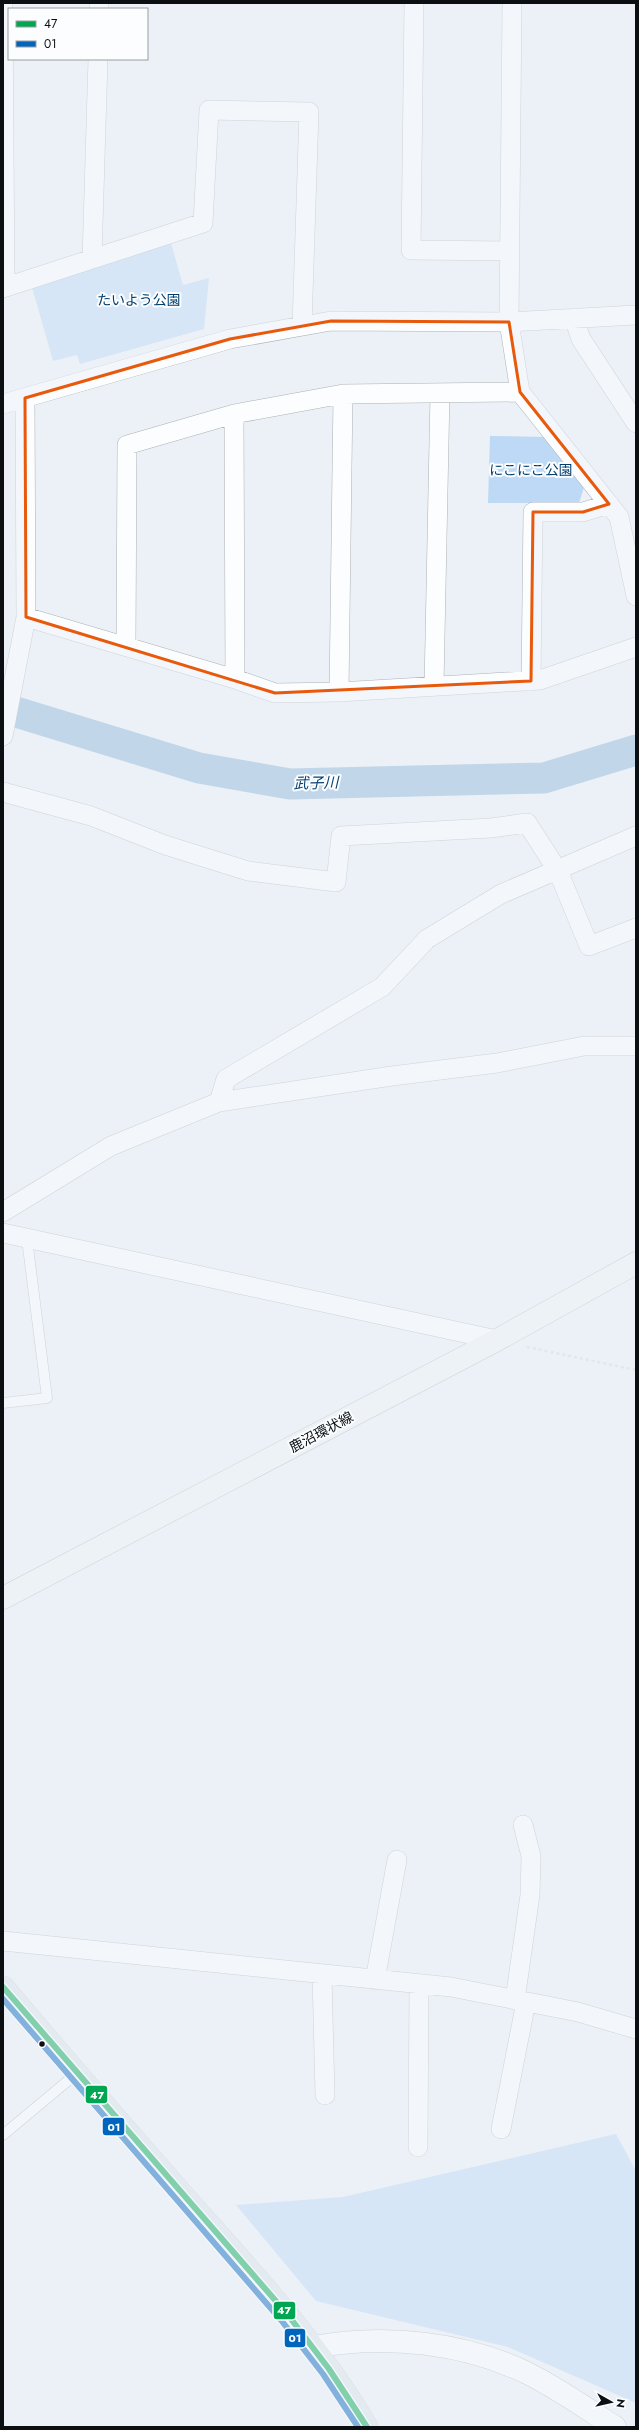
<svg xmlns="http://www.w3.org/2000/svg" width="639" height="2430" font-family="Jost,'Noto Sans JP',sans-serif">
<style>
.green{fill:#bdd9f5}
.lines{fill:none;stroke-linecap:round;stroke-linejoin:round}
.river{stroke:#90b5da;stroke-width:31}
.service-casing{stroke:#aeb2b6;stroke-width:11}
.minor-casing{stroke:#aeb2b6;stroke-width:20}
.tertiary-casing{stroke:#aeb2b6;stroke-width:23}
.secondary-casing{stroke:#aeb2b6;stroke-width:23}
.trunk-casing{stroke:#cccfd1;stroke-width:23}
.path{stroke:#d9dbdc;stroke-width:2.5;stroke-dasharray:3 3;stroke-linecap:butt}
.service{stroke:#fcfdfe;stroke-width:10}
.minor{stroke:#fcfdfe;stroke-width:19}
.tertiary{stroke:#fcfdfe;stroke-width:22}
.secondary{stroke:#eff4f8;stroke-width:22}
.trunk{stroke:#dae4ec;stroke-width:22}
.bus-1-casing{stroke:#fbfdff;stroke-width:9}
.bus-2-casing{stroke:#fbfdff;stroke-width:9}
.bus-1{stroke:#00a651;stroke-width:6}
.bus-2{stroke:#0065bd;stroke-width:6}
.marked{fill:none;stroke:#e8590c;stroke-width:3;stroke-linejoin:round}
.bus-dot{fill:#0b0f12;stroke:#fbfdff;stroke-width:1.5}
.labels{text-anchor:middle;stroke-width:4;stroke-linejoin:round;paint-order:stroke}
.park-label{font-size:14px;fill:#023e6d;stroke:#fbfdff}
.street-label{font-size:14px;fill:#0b0f12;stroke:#fbfdff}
.water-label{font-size:15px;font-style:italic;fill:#0a4373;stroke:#fbfdff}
.line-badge{stroke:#fbfdff;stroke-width:1.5}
.badge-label{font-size:11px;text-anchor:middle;font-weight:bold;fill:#fff}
</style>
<rect width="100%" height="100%" fill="#ebf1f6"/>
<path class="green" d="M171 243 183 285 209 278 204 329 80 364 77 355 53 361 31 284Z
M490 436 548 437 584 487 579 503H488Z
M616 2134 636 2171V2403L508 2347 316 2301 236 2205 343 2197Z"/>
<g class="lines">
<path class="river" d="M3 708 199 768 290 784 544 778 636 750"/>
<g class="service-casing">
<path id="service" d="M3 1403 47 1398 27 1239
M3 2135 76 2074"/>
</g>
<g class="minor-casing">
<path id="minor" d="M414 3 411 250 510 251
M512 3 509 322 636 315
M3 6 5 287
M99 9V3
M92 259 98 59
M3 288 203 223 209 110 309 112 302 326
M574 318 581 339 636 423
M343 394 520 392
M3 404 230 339 331 321 509 322 520 392 619 517 636 596
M26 617 235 679 234 414 343 394 339 692 275 693 235 679
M126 646 127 445 234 414
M531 681 533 512H583L609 504
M434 686 440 393
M339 692 540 680 636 647
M3 736 26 617 25 398
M3 792 91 816 165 845 248 871 336 882 341 836 491 828 527 823 558 871 589 946 636 928
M219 1102 226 1079 382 987 427 939 501 894 636 836
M3 1212 111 1146 219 1102 392 1076 497 1063 584 1046H636
M3 1233 497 1340
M3 1941 451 1987 578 2012 636 2029
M322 1975 325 2095
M375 1980 397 1860
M515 2000 530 1895 531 1856 523 1825
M501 2129 526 2002
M418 2147 419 1984"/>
</g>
<g class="tertiary-casing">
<path id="tertiary" d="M314 2347C385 2334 464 2342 529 2374 559 2389 587 2409 615 2427"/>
</g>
<g class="secondary-casing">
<path id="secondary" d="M3 1598 497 1340 636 1263"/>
</g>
<g class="trunk-casing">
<path id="trunk" d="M3 1987C67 2063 132 2137 197 2211 259 2280 320 2347 367 2427"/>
</g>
<path class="path" d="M527 1347 636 1370"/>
<use href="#service" class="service"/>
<use href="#minor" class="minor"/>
<use href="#tertiary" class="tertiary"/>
<use href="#secondary" class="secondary"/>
<use href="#trunk" class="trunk"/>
<g class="bus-1-casing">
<path id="bus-1" d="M3 1987 288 2315 329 2369 367 2427"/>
</g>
<g class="bus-2-casing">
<path id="bus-2" d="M3 1999 281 2320 323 2374 358 2427"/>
</g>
<use href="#bus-1" class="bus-1"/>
<use href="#bus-2" class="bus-2"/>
</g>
<path d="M0 0H639V2430H0ZM331 321 509 322 520 392 609 504 583 512H533L531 681 275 693 26 617 25 398 230 339Z" fill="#ebf1f6" fill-opacity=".55" fill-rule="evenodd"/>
<path class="marked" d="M331 321 509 322 520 392 609 504 583 512H533L531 681 275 693 26 617 25 398 230 339Z"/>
<circle class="bus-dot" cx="42" cy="2044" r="3.5"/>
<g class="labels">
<g class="park-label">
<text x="139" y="305">たいよう公園</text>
<text x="531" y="475">にこにこ公園</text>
</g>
<g class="street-label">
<text transform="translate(321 1432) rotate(-28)" y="5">鹿沼環状線</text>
</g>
<g class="water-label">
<text transform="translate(316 783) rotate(-1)" y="5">武子川</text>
</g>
</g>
<g class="line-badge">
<rect x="85" y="2085" width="23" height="19" rx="4" fill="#00a651"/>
<rect x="102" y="2117" width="23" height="19" rx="4" fill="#0065bd"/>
<rect x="273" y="2301" width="23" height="19" rx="4" fill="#00a651"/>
<rect x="284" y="2328" width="22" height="20" rx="4" fill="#0065bd"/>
</g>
<g class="badge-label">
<text x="97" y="2099">47</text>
<text x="114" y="2131">01</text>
<text x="284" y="2314">47</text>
<text x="295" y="2342">01</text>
</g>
<rect width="639" height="2430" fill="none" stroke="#0b0f12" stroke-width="8"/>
<rect x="8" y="8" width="140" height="52" fill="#fbfdff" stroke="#9b9ea0"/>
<rect x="16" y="21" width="20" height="6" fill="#00a651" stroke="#9b9ea0"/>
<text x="44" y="28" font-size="12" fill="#0b0f12">47</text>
<rect x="16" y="41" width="20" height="6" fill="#0065bd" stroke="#9b9ea0"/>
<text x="44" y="48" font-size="12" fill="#0b0f12">01</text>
<g transform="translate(611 2402) rotate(98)" stroke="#fbfdff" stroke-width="3" paint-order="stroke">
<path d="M0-3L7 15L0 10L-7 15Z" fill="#0b0f12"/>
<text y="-6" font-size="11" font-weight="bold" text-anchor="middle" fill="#0b0f12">N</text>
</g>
</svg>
